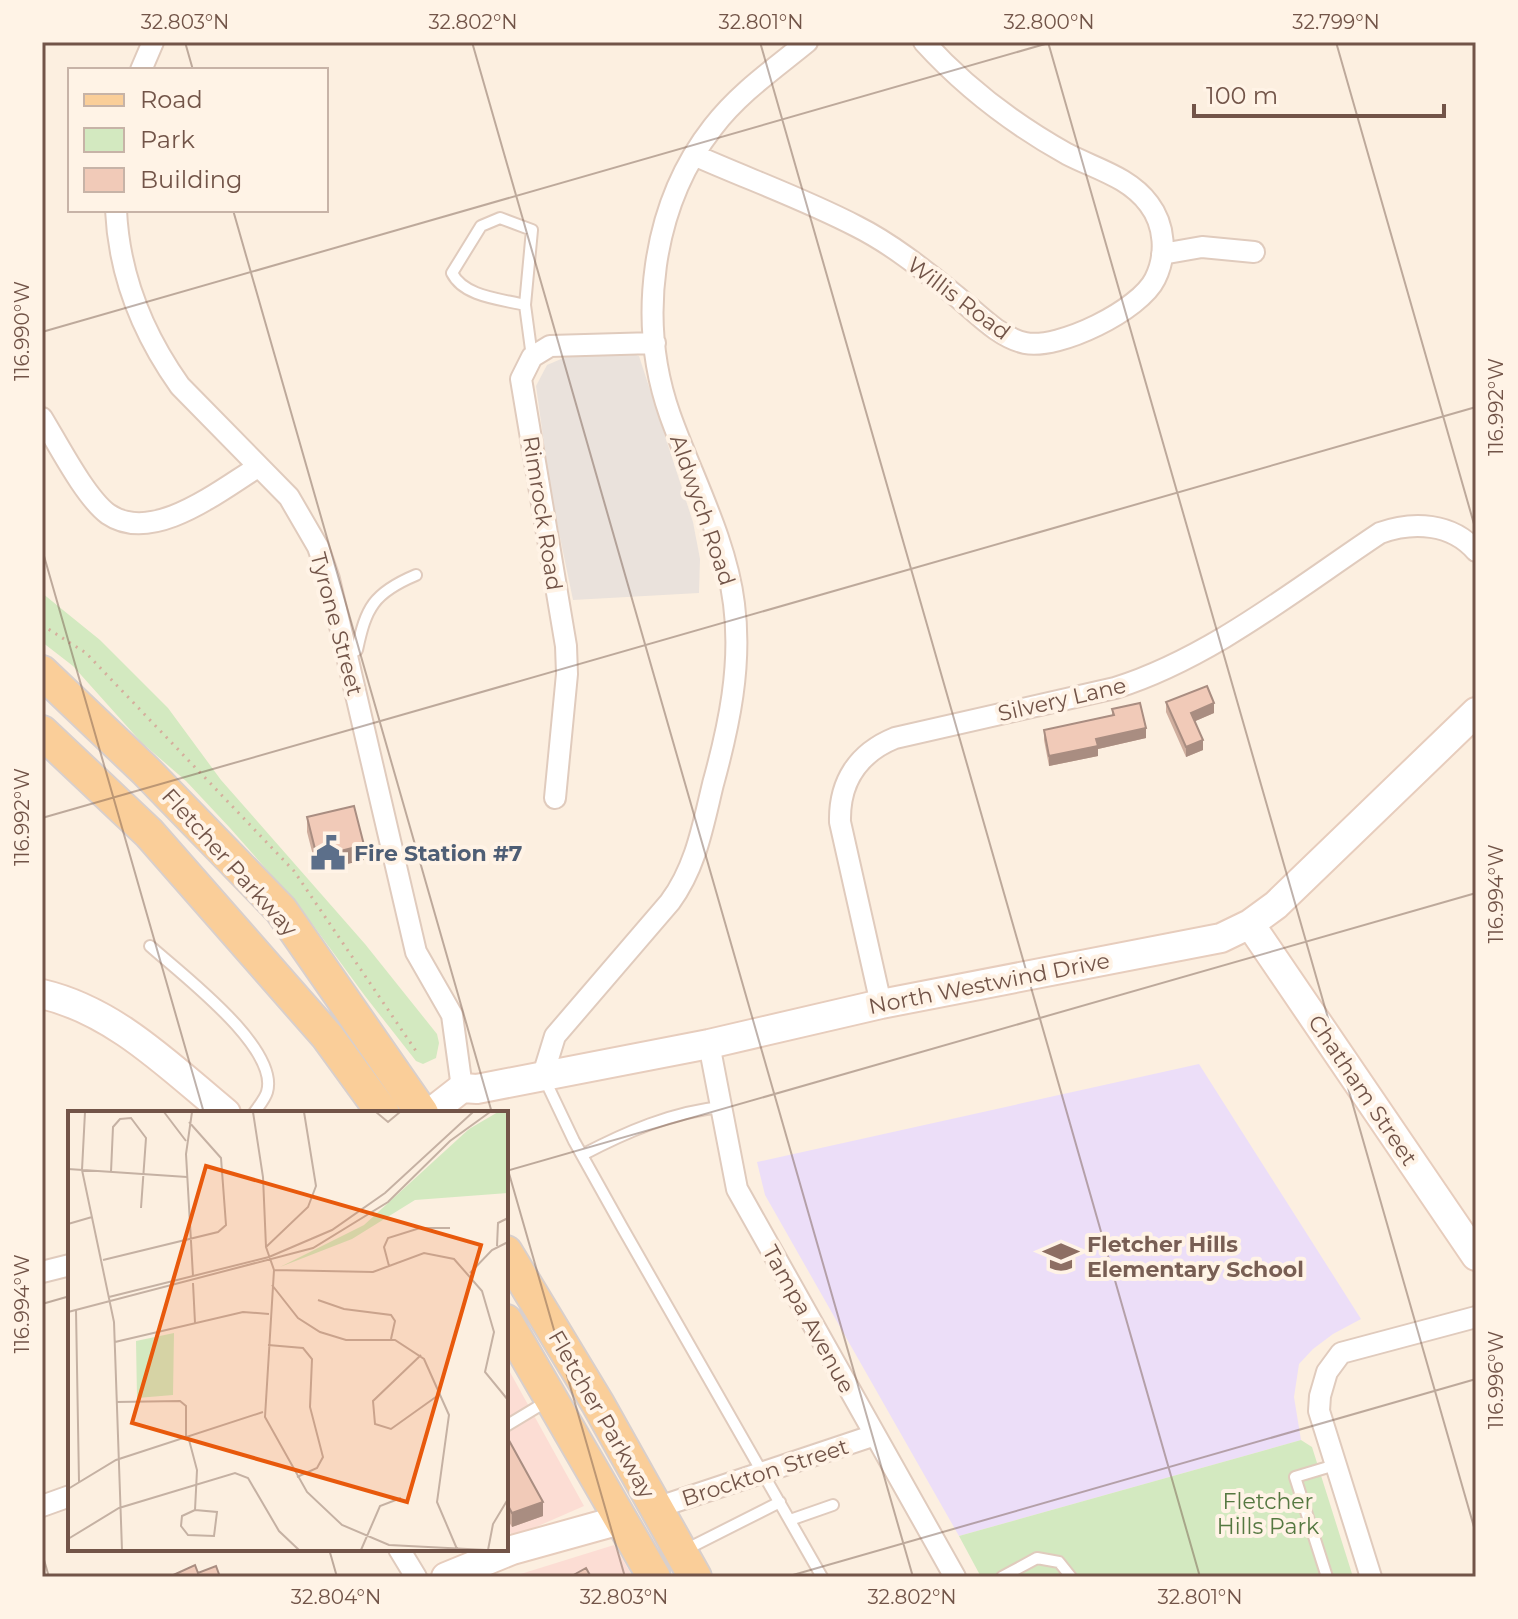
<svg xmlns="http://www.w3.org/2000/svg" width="1518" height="1619" font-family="Montserrat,sans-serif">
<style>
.commercial{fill:#fcddd4}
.industrial{fill:#eae2dc}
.education{fill:#ecdef8}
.green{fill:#d3e9c0}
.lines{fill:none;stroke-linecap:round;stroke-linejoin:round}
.lane-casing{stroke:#e0cbbd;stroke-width:14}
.street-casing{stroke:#e0cbbd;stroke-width:24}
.secondary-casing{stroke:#e7cdbd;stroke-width:32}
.primary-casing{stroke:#d8cfcc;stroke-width:36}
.path{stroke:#d5ae9c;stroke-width:3;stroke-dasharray:2 6;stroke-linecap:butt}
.lane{stroke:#fff;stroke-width:10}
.street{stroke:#fff;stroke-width:20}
.secondary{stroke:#fff;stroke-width:28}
.primary{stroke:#face99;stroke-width:32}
.wall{fill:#cfae9e}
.shaded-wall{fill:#a98d81}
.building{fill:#f1cab8;stroke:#a98d81;stroke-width:2}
.ticks{fill:none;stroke:#725448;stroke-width:2;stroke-opacity:0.45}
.labels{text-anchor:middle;stroke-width:8;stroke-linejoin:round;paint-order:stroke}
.street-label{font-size:22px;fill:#725448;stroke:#fff3e6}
.service-label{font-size:22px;font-weight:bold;fill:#4e5e75;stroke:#fff3e6;text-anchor:start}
.education-label{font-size:22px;font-weight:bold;fill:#785e54;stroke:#fff3e6;text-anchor:start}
.park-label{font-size:22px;fill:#557841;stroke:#fff3e6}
.inset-road{fill:none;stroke:#c5b1a3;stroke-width:2}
.view{fill:#e8590c;fill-opacity:0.15;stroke:#e8590c;stroke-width:4}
.inset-edge{fill:none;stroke:#725448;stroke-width:4}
.neatline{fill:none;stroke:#725448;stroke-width:3}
.ticks-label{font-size:20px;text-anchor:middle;fill:#725448}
</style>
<rect width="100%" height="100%" fill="#fcefe0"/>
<path class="commercial" d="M506 1365 584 1506 513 1537 506 1525Z
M614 1545 633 1577H511Z"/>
<path class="industrial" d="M582 350H622L639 356 693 522 700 559 699 593 573 600 551 494 536 386 547 365Z"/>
<path class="education" d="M1199 1064 1361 1319 1333 1334 1313 1349 1299 1364 1294 1397 1301 1440 959 1536 765 1195 757 1162Z"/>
<path class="green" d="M42 593 100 640 168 708 221 780 365 944 437 1034 439 1043 436 1058 423 1064 416 1061 365 996 302 910 230 828 186 781 141 742 73 666 42 642Z
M1301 1440 1312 1447 1353 1577H981L959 1536Z"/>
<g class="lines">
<g class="lane-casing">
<path id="lane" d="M525 305C501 299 464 297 452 273L481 226 500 218 532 230 525 305 532 357
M347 655 357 650C366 608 373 593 416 575
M150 946C180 973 280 1048 267 1092 265 1099 258 1107 254 1113
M545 1080 574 1141 622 1227 822 1577
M582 1155C626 1132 672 1112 721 1107
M506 1426 549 1400
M790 1520 833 1505
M683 1551 780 1502
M1002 1577 1037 1558 1059 1562 1071 1577
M1327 1577 1295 1477 1335 1465"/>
</g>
<g class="street-casing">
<path id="street" d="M141 70 153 42
M694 155C748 179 804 199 856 226 892 244 924 270 955 295 976 312 998 337 1025 343 1059 350 1140 310 1155 279 1167 255 1165 225 1149 204 1129 177 1096 169 1067 154 1015 125 964 86 924 42
M116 210C119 275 143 334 180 386L289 497 318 547 329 579 416 952 452 1015 462 1088
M1162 254 1202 247 1254 252
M42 418C58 444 85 497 108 514 153 545 220 490 258 467
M555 798 567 674 566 646 521 379 532 357 550 346 655 343
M881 1004 840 822C839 782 858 753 895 738L1115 688C1211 658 1297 588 1380 533 1413 521 1452 523 1476 551
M709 1044 737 1189 955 1577
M543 1075 555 1036 670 902C696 867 703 825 713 784 729 726 742 665 734 604 726 539 692 477 670 415 637 322 651 206 713 127 739 93 774 69 807 42
M42 1272 70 1265
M42 1506 70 1496
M656 1508 875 1435
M399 1549 416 1577
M1371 1577 1319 1411 1320 1396 1327 1372 1341 1353 1476 1317"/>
</g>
<g class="secondary-casing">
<path id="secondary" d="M1250 924 1476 1256
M42 994C115 1011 170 1067 226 1113
M430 1113 462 1088 477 1089 709 1044 881 1004 1221 938 1250 924 1276 905 1476 712
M446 1577 512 1550 620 1520"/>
</g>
<g class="primary-casing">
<path id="primary" d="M42 672 146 771 281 910 422 1113
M42 732 149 833 327 1036 383 1113
M506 1252 598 1404 695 1577
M506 1321 654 1577"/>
</g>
<path class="path" d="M42 625 86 653 294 871 416 1051"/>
<use href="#lane" class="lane"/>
<use href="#street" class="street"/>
<use href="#secondary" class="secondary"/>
<use href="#primary" class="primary"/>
</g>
<path class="wall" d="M1166 702 1214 713 1195 721 1203 750 1186 757 1166 712Z
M1112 709 1146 738 1098 749V756L1049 766 1044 740V730L1112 715Z
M307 817 364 860 317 871 307 832Z
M506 1435 543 1516 512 1527 506 1517Z"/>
<path class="shaded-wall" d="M1214 703V713L1191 723V713Z
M1146 728V738L1098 749V756L1049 766V756L1096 739Z
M1203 740V750L1186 757V747Z
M364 845V860L317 871V857Z
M543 1502V1516L512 1527V1513Z"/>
<path class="building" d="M1207 686 1214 703 1191 713 1203 740 1186 747 1166 702Z
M1140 703 1146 728 1096 739 1098 746 1049 756 1044 730 1114 715 1112 709Z
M354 806 364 845 317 857 307 817Z
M506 1435 543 1502 512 1513 506 1502Z
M195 1565 198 1573 216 1566 220 1577H169Z
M586 1568 591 1577H570Z"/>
<path class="ticks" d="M185 42 193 70M472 42 913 1577M760 42 1200 1577M1048 42 1476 1534M1336 42 1476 531M233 210 492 1113M42 332 1052 42M42 549 204 1113M42 818 1476 407M506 1163 625 1577M506 1171 1476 893M42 1304 70 1296M329 1549 337 1577M42 1553 49 1577M786 1577 1476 1379"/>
<defs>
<g id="civic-bare" transform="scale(2.76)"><path d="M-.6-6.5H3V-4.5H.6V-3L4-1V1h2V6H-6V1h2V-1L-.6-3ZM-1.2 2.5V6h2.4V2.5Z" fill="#5c6f8a" stroke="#fff3e6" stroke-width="2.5" paint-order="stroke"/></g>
<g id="school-bare" transform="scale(2.76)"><path d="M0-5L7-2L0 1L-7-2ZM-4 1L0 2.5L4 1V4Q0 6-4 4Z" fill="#8d6e63" stroke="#fff3e6" stroke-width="2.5" paint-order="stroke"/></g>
</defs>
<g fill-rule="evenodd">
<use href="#civic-bare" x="328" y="853"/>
<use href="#school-bare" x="1061" y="1257"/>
</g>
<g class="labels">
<g class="street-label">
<text transform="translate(959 298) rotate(37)" y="8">Willis Road</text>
<text transform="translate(703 510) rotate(71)" y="8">Aldwych Road</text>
<text transform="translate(543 513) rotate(81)" y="8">Rimrock Road</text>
<text transform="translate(337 624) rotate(75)" y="8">Tyrone Street</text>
<text transform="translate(1062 699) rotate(-13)" y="8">Silvery Lane</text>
<text transform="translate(230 862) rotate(48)" y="8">Fletcher Parkway</text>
<text transform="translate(989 983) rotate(-11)" y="8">North Westwind Drive</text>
<text transform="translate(1363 1090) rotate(56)" y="8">Chatham Street</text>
<text transform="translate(809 1319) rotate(61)" y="8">Tampa Avenue</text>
<text transform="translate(602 1414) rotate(60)" y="8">Fletcher Parkway</text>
<text transform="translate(765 1472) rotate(-18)" y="8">Brockton Street</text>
</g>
<g class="service-label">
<text x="354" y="861">Fire Station #7</text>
</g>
<g class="education-label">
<text x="1087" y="1252">Fletcher Hills<tspan x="1087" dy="25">Elementary School</tspan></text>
</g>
<g class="park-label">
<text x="1268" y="1509">Fletcher<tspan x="1268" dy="25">Hills Park</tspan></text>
</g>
</g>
<g transform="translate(68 1111)">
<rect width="440" height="440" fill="#fcefe0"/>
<path d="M430 1H440V82L347 89 284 128 212 156 296 114 401 18ZM106 222 105 284 69 287 68 230Z" fill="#d3e9c0"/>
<path class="inset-road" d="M17 1 14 59 46 211 54 439M96 1 118 30M124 1 118 43 125 165M185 1 195 66 198 136M236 1 248 75 240 96 198 136 206 159 197 306 239 381 274 414 321 434 419 439M308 1 320 11 332 1M0 58 119 66M43 61 45 16 52 8 63 7 78 27 73 97M0 113 24 106M429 135 430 112 440 107M35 149 150 121 158 114 153 47 121 11M321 155 316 136 320 127 352 117H382M206 159 305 161 356 142 386 148 414 180 426 221 417 261 440 289M402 162 424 139 440 131M125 172 127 212M204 174 230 207 252 221 278 229H327L356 248 381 304 369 391 389 438M41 186 201 146 264 119 317 82 405 1M250 189 276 198 323 204 327 210 323 228M8 199 11 371M0 201 245 137 320 91 382 30 422 1M47 231 175 201 201 203M200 234 235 237 244 248 242 296 255 346 249 357 229 366M353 244 305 290 307 313 323 318 372 283M48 291 112 290 118 295V326M120 325 129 359 127 399 114 405 113 415 120 424 146 425 149 401 127 399M0 378 48 349 195 301M0 428 51 397 167 362 180 367 211 420 231 439M293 439 312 395 333 387M420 439 425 413 440 388"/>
<path class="view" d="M138 55 413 134 339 391 64 312Z"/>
<rect width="440" height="440" class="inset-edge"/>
</g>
<rect width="1518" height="1619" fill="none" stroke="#fff3e6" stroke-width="88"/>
<rect x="68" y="68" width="260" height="144" fill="#fff3e6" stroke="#c7b3a7" stroke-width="2"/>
<rect x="84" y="94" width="40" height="12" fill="#face99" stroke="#c7b3a7" stroke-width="2"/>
<text x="140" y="108" font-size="24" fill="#725448">Road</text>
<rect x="84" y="128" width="40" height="24" fill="#d3e9c0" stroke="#c7b3a7" stroke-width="2"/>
<text x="140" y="148" font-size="24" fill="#725448">Park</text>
<rect x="84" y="168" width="40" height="24" fill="#f1cab8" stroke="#c7b3a7" stroke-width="2"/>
<text x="140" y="188" font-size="24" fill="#725448">Building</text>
<path d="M1194 104v12h250v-12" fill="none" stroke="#725448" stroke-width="4"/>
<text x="1206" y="104" font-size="24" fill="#725448" stroke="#fff3e6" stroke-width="6" paint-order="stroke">100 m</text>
<rect x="44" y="44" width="1430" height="1531" class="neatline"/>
<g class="ticks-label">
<text x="185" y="29">32.803°N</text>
<text x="473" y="29">32.802°N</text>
<text x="761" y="29">32.801°N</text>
<text x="1049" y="29">32.800°N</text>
<text x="1336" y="29">32.799°N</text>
<text transform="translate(22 331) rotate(-90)" y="7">116.990°W</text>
<text transform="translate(1496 407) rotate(-90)" y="7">116.992°W</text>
<text transform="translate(22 817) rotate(-90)" y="7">116.992°W</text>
<text transform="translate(1496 894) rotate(-90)" y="7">116.994°W</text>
<text transform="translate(22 1304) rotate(-90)" y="7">116.994°W</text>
<text transform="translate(1496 1380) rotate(-90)" y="7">116.996°W</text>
<text x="336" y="1604">32.804°N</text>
<text x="624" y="1604">32.803°N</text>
<text x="912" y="1604">32.802°N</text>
<text x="1200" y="1604">32.801°N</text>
</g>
</svg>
